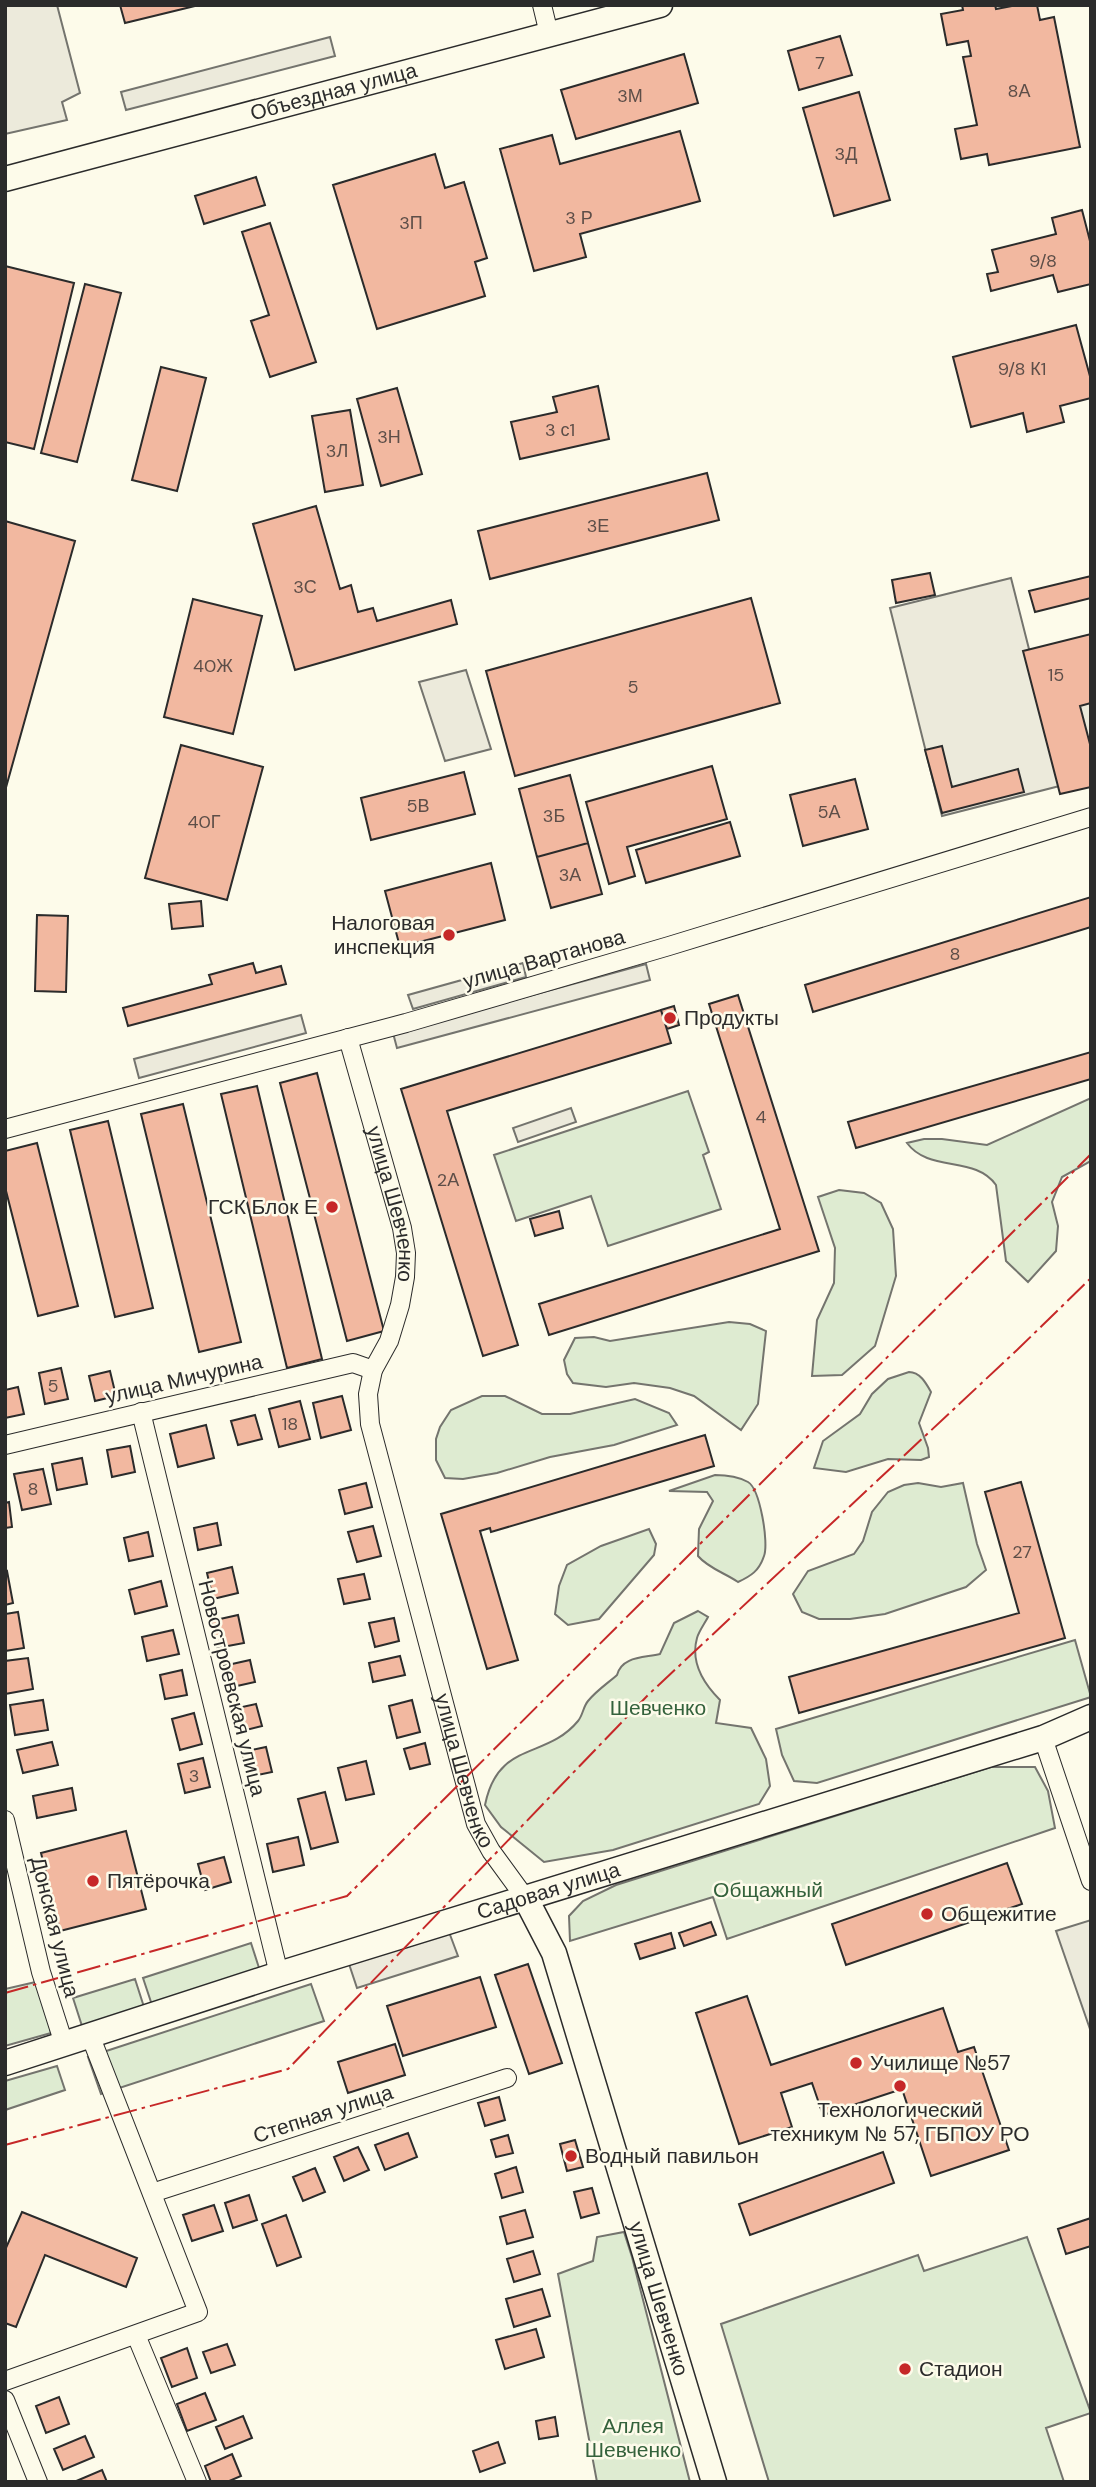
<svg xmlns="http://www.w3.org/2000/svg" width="1096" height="2487" font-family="'DM Sans',sans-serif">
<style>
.green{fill:#deebd1;stroke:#74746e;stroke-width:2}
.parking{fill:#eceadb;stroke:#74746e;stroke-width:2}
.building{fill:#f2b8a0;stroke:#2b2b2b;stroke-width:2}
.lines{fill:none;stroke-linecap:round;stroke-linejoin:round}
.street-casing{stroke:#2b2b2b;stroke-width:20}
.secondary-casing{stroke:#2b2b2b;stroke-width:27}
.street{stroke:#fdfbea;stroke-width:18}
.secondary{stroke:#fdfbea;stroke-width:24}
.power{stroke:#c62828;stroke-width:2;stroke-dasharray:24 5 3.5 5;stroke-linecap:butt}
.poi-dot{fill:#c62828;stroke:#fdfbea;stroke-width:2.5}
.labels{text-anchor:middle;stroke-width:5;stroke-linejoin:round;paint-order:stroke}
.number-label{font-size:18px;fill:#5d4e48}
.street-label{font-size:21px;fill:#2b2b2b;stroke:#fdfbea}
.poi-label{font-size:21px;fill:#2b2b2b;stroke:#fdfbea;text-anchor:start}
.park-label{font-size:21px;fill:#34623c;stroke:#fdfbea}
</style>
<rect width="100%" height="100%" fill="#fdfbea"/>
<path class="green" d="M688 1091 709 1152 703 1155 721 1209 608 1246 591 1196 516 1221 494 1155Z
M1091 1098V1161L1062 1177 1052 1202 1058 1226 1056 1251 1028 1282 1006 1261 996 1185C975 1155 929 1173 907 1143L924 1139H942L987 1145Z
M839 1190 864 1193 881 1203 893 1229 896 1276 875 1346 842 1375 812 1376 817 1320 834 1283 835 1248 818 1197Z
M729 1322 750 1324 766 1331 758 1404 741 1430 694 1396 670 1388 634 1383 606 1387 573 1383 567 1374 564 1360 575 1338 594 1337 610 1341Z
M909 1372C920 1372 926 1383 931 1392L919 1423 928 1448 929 1457 921 1460 888 1459 846 1472 814 1468 823 1441 860 1414 872 1394 888 1379Z
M482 1396H505L542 1414H570L635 1399 669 1413 677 1425 614 1445 550 1457 497 1473 463 1479 445 1478 436 1460V1439L440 1427 451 1410Z
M715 1475C725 1475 739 1477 748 1482 760 1489 769 1543 764 1556 759 1571 751 1576 738 1582 725 1573 708 1568 698 1556L699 1529 713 1501 707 1492 669 1491Z
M918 1483 941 1487 963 1483 977 1544 986 1570 966 1587 885 1614 850 1619H819L802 1612 793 1594 808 1571 854 1554 863 1541 872 1512 888 1492 904 1485Z
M649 1529 656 1544 654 1555 599 1619 568 1625 555 1614 559 1586 567 1565 601 1546Z
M698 1611 708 1617C705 1623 699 1631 697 1638 690 1663 704 1684 720 1700L716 1723 751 1728 766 1759 770 1786 759 1804 613 1850 544 1862 501 1827 485 1805C498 1740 546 1760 578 1721 583 1715 583 1707 588 1701 596 1691 608 1683 617 1675 622 1656 644 1658 660 1654L674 1623Z
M1075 1640 1091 1697 817 1783 794 1781 782 1755 776 1729Z
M991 1767H1035L1048 1791 1055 1828 727 1939 713 1897 570 1941 569 1916 583 1901 616 1885Z
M251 1943 260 1971 152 2005 143 1978Z
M135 1979 144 2007 82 2026 73 1998Z
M40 1981 51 2033 5 2046V1989Z
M311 1984 324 2021 101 2094 88 2057Z
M57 2066 65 2090 5 2110V2081Z
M624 2232 632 2257 690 2482H597L558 2274 593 2261 597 2237Z
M1027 2237 1091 2413 1046 2428 1064 2482H769L721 2324 918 2255 924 2271Z"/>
<path class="parking" d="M5 5H57L80 93 62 102 67 120 5 134Z
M330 37 335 56 126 110 121 92Z
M1011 578 1030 653 1091 639V778L942 816 890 608Z
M466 670 491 749 445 761 419 682Z
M523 963 526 977 413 1009 408 995Z
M646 964 650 980 397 1048 393 1033Z
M301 1015 306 1033 139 1078 134 1059Z
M571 1108 576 1122 518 1142 513 1128Z
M1091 1920V2032L1056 1931Z
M449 1932 458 1956 357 1988 349 1964Z"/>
<path class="building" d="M120 5H199L125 23Z
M962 5H995L996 9 1017 5H1037L1040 20 1054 17 1080 147 989 165 987 154 961 159 955 129 977 125 963 57 971 56 968 41 947 45 941 14 963 10Z
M840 36 852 75 799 90 788 51Z
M684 54 698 103 576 139 561 90Z
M859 92 890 200 834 216 803 108Z
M680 131 700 201 580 234 586 257 534 271 500 149 552 135 560 164Z
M435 154 445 188 464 182 487 258 475 262 485 296 377 329 333 185Z
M256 177 265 205 204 224 195 196Z
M1082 210 1091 245V284L1058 292 1053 275 991 291 987 274 998 272 992 250 1056 234 1052 218Z
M270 223 316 362 270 377 251 321 269 315 242 232Z
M5 266 74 283 34 449 5 442Z
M85 284 121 293 77 462 41 453Z
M1076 325 1091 380V398L1060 406 1064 422 1027 432 1023 413 971 427 953 357Z
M161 367 206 378 177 491 132 480Z
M598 386 609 439 520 459 511 422 557 412 553 397Z
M397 388 422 474 381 486 357 399Z
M350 410 363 485 325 492 312 416Z
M707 473 719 520 490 579 478 531Z
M316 506 340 589 351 585 358 612 373 608 377 621 451 600 457 624 295 670 253 524Z
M5 521 75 541 5 791Z
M930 573 935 595 896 603 892 580Z
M1091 576V598L1035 612 1029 591Z
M751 598 780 703 515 776 486 671Z
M193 599 262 616 233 734 164 717Z
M1091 634V703L1080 706 1091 748V787L1060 794 1023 651Z
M181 745 263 767 227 900 145 878Z
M942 746 952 787 1018 769 1024 792 942 813 925 750Z
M712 766 727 819 627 847 635 876 609 884 586 802Z
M464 772 475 814 371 840 361 798Z
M570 775 588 843 537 857 519 789Z
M855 779 868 829 803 846 790 795Z
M730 822 740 856 646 883 636 850Z
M588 843 602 894 551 908 537 857Z
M491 863 505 920 400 947 385 891Z
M1091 897V927L813 1012 805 985Z
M201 901 203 926 172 929 169 904Z
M37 915 68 916 66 992 35 991Z
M253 963 256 973 281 966 286 984 128 1026 123 1008 212 984 209 975Z
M738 995 819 1251 549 1335 539 1304 780 1229 709 1004Z
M674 1006 679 1025 667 1029 661 1010Z
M661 1010 671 1043 447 1111 518 1345 483 1356 401 1089Z
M1091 1052V1079L856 1148 848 1122Z
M317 1073 384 1331 347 1341 280 1083Z
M257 1086 322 1359 287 1368 221 1094Z
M183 1104 241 1342 199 1352 141 1114Z
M108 1121 153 1308 115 1317 70 1130Z
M37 1143 78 1306 38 1316 5 1187V1151Z
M559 1211 563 1228 535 1236 530 1219Z
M61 1368 68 1399 45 1404 39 1373Z
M110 1371 116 1396 95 1401 89 1376Z
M18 1387 24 1414 5 1418V1390Z
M342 1396 351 1430 321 1438 313 1403Z
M300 1401 310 1439 279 1447 269 1409Z
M255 1415 262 1439 238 1445 231 1421Z
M206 1425 214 1458 178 1467 170 1434Z
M705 1435 714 1466 491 1532 490 1528 480 1531 518 1660 487 1669 441 1514Z
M130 1446 135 1472 112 1477 107 1450Z
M82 1458 87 1484 57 1490 52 1464Z
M43 1469 51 1504 22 1510 14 1474Z
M1021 1482 1065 1638 799 1713 789 1677 1019 1613 985 1492Z
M366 1483 372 1507 345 1514 339 1490Z
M9 1502 12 1527 5 1528V1503Z
M217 1523 221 1545 198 1550 194 1528Z
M373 1526 381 1556 357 1562 348 1532Z
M148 1532 153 1556 129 1561 124 1538Z
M232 1567 238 1593 213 1599 207 1573Z
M7 1571 13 1603 5 1605V1572Z
M364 1574 370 1599 344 1604 338 1579Z
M161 1581 167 1606 135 1614 129 1590Z
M18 1612 24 1648 5 1651V1614Z
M238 1615 244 1643 217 1648 211 1621Z
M394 1618 399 1641 375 1647 369 1623Z
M173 1630 179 1654 147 1661 142 1637Z
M400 1656 405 1675 373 1682 369 1663Z
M28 1658 33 1689 5 1694V1661Z
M250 1660 255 1682 228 1688 223 1666Z
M182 1670 187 1695 165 1699 160 1675Z
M43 1700 48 1730 15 1735 10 1705Z
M412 1700 420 1732 397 1738 389 1706Z
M256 1704 262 1726 238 1732 233 1709Z
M194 1713 202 1744 180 1750 172 1719Z
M52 1742 58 1765 23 1773 17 1750Z
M425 1743 430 1764 410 1769 404 1749Z
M266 1747 272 1772 248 1777 242 1752Z
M203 1758 210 1787 185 1793 178 1764Z
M366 1761 374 1794 346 1800 338 1768Z
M72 1788 76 1810 37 1818 33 1796Z
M325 1792 338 1842 311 1849 298 1799Z
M126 1831 146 1909 60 1931 41 1853Z
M298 1837 304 1865 273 1872 267 1844Z
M224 1857 231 1882 205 1890 198 1864Z
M1007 1863 1022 1904 846 1965 832 1924Z
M711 1922 716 1935 684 1946 679 1933Z
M671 1933 675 1948 640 1959 635 1944Z
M528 1964 562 2063 529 2074 495 1975Z
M480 1977 496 2027 403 2056 387 2006Z
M747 1996 771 2065 943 2008 958 2052 974 2047 1009 2150 931 2176 902 2089 823 2115 812 2083 781 2093 792 2127 739 2144 696 2013Z
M395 2044 405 2075 348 2093 338 2062Z
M499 2097 505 2120 485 2126 478 2103Z
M408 2133 417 2157 385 2170 375 2145Z
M508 2135 513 2153 496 2157 491 2140Z
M575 2140 583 2167 567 2171 560 2144Z
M358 2147 369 2170 344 2181 334 2157Z
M883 2152 894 2183 750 2235 739 2204Z
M516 2167 523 2192 502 2198 495 2174Z
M315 2168 325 2192 303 2201 293 2177Z
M592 2188 599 2213 581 2218 574 2192Z
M249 2195 257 2220 233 2228 225 2203Z
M214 2205 223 2231 192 2241 183 2215Z
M525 2210 533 2237 507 2244 500 2217Z
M22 2212 137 2258 126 2287 45 2255 16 2327 5 2323V2250Z
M286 2215 301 2257 277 2266 262 2224Z
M1091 2218V2246L1066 2254 1058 2229Z
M533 2251 540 2274 514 2282 507 2259Z
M542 2289 550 2316 514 2327 506 2299Z
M536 2329 544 2357 505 2369 496 2340Z
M227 2344 235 2365 211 2373 203 2352Z
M187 2348 197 2378 172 2387 161 2358Z
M205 2393 216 2420 187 2431 177 2404Z
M59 2397 69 2424 46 2433 36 2406Z
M243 2416 252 2438 225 2449 216 2427Z
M555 2417 558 2436 539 2439 536 2421Z
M85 2436 94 2457 63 2470 54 2449Z
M498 2442 505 2463 480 2472 473 2451Z
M232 2454 241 2476 227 2482H211L205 2466Z
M102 2470 107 2482H74Z"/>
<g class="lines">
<g class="street-casing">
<g id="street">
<path d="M542 5 549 34"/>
<path id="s1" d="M348 1038 402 1228 406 1253 405 1277 400 1305 389 1341 373 1370 368 1394 370 1424 476 1824 491 1851 526 1899"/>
<path d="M5 1129 406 1023 669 946 1091 817"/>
<path d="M141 1412 279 1974"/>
<path d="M5 1445 353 1363 373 1370"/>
<path d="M1043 1738 1091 1881"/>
<path d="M5 1820 41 1972 64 2044"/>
<path d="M152 2193 507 2078"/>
<path d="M136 2335 197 2482"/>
<path d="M5 2381 198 2312 90 2035"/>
<path d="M5 2400 38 2482"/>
</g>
</g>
<g class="secondary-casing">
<g id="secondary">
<path id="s2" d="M5 179 660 5"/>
<path id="s3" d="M526 1899 554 1953 714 2482"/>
<path id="s4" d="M5 2063 279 1974 1043 1738 1091 1717"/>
</g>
</g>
<use href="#street" class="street"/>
<use href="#secondary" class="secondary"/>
<path class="power" d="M5 1993 347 1896 1091 1154
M5 2145 288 2069 648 1695 1017 1350 1091 1278"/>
</g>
<g class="poi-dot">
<circle cx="449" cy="935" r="7"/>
<circle cx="670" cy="1018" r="7"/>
<circle cx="332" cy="1207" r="7"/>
<circle cx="93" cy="1881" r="7"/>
<circle cx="927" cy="1914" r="7"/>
<circle cx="856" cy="2063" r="7"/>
<circle cx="900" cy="2086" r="7"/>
<circle cx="571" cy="2156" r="7"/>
<circle cx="905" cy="2369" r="7"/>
</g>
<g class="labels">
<g class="number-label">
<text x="820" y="69">7</text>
<text x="1019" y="97">8А</text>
<text x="630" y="102">3М</text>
<text x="846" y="160">3Д</text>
<text x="579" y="224">3 Р</text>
<text x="411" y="229">3П</text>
<text x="1043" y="267">9/8</text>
<text x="1022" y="375">9/8 К1</text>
<text x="560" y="436">3 с1</text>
<text x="389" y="443">3Н</text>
<text x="337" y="457">3Л</text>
<text x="598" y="532">3Е</text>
<text x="305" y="593">3С</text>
<text x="213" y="672">40Ж</text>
<text x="1056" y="681">15</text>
<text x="633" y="693">5</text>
<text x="418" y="812">5В</text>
<text x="829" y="818">5А</text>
<text x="554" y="822">3Б</text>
<text x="204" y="828">40Г</text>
<text x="570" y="881">3А</text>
<text x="955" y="960">8</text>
<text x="761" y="1123">4</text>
<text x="448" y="1186">2А</text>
<text x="53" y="1392">5</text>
<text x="290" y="1430">18</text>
<text x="33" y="1495">8</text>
<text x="1022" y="1558">27</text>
<text x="194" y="1782">3</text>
</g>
<g class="street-label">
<text dy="7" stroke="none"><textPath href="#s2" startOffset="340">Объездная улица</textPath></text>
<text transform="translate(544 959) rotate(-16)" y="7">улица Вартанова</text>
<text dy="7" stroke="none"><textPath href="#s1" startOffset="172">улица Шевченко</textPath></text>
<text transform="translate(184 1379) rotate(-13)" y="7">улица Мичурина</text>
<text transform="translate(232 1688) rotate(76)" y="7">Новостроевская улица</text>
<text dy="7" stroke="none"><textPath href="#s1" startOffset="760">улица Шевченко</textPath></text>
<text dy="7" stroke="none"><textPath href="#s4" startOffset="570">Садовая улица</textPath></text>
<text transform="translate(55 1927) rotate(76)" y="7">Донская улица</text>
<text transform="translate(323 2114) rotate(-18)" y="7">Степная улица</text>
<text dy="7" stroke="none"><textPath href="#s3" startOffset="422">улица Шевченко</textPath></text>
</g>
<g class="poi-label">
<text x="435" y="930" text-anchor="end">Налоговая<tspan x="435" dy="24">инспекция</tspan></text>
<text x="684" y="1025">Продукты</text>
<text x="318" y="1214" text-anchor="end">ГСК Блок Е</text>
<text x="107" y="1888">Пятёрочка</text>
<text x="941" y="1921">Общежитие</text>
<text x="870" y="2070">Училище №57</text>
<text x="900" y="2117" text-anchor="middle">Технологический<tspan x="900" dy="24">техникум № 57, ГБПОУ РО</tspan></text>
<text x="585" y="2163">Водный павильон</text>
<text x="919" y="2376">Стадион</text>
</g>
<g class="park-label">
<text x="658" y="1715">Шевченко</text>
<text x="768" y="1897">Общажный</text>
<text x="633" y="2433">Аллея<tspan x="633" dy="24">Шевченко</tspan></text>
</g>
</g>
<rect width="1096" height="2487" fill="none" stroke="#2b2b2b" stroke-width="14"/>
</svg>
